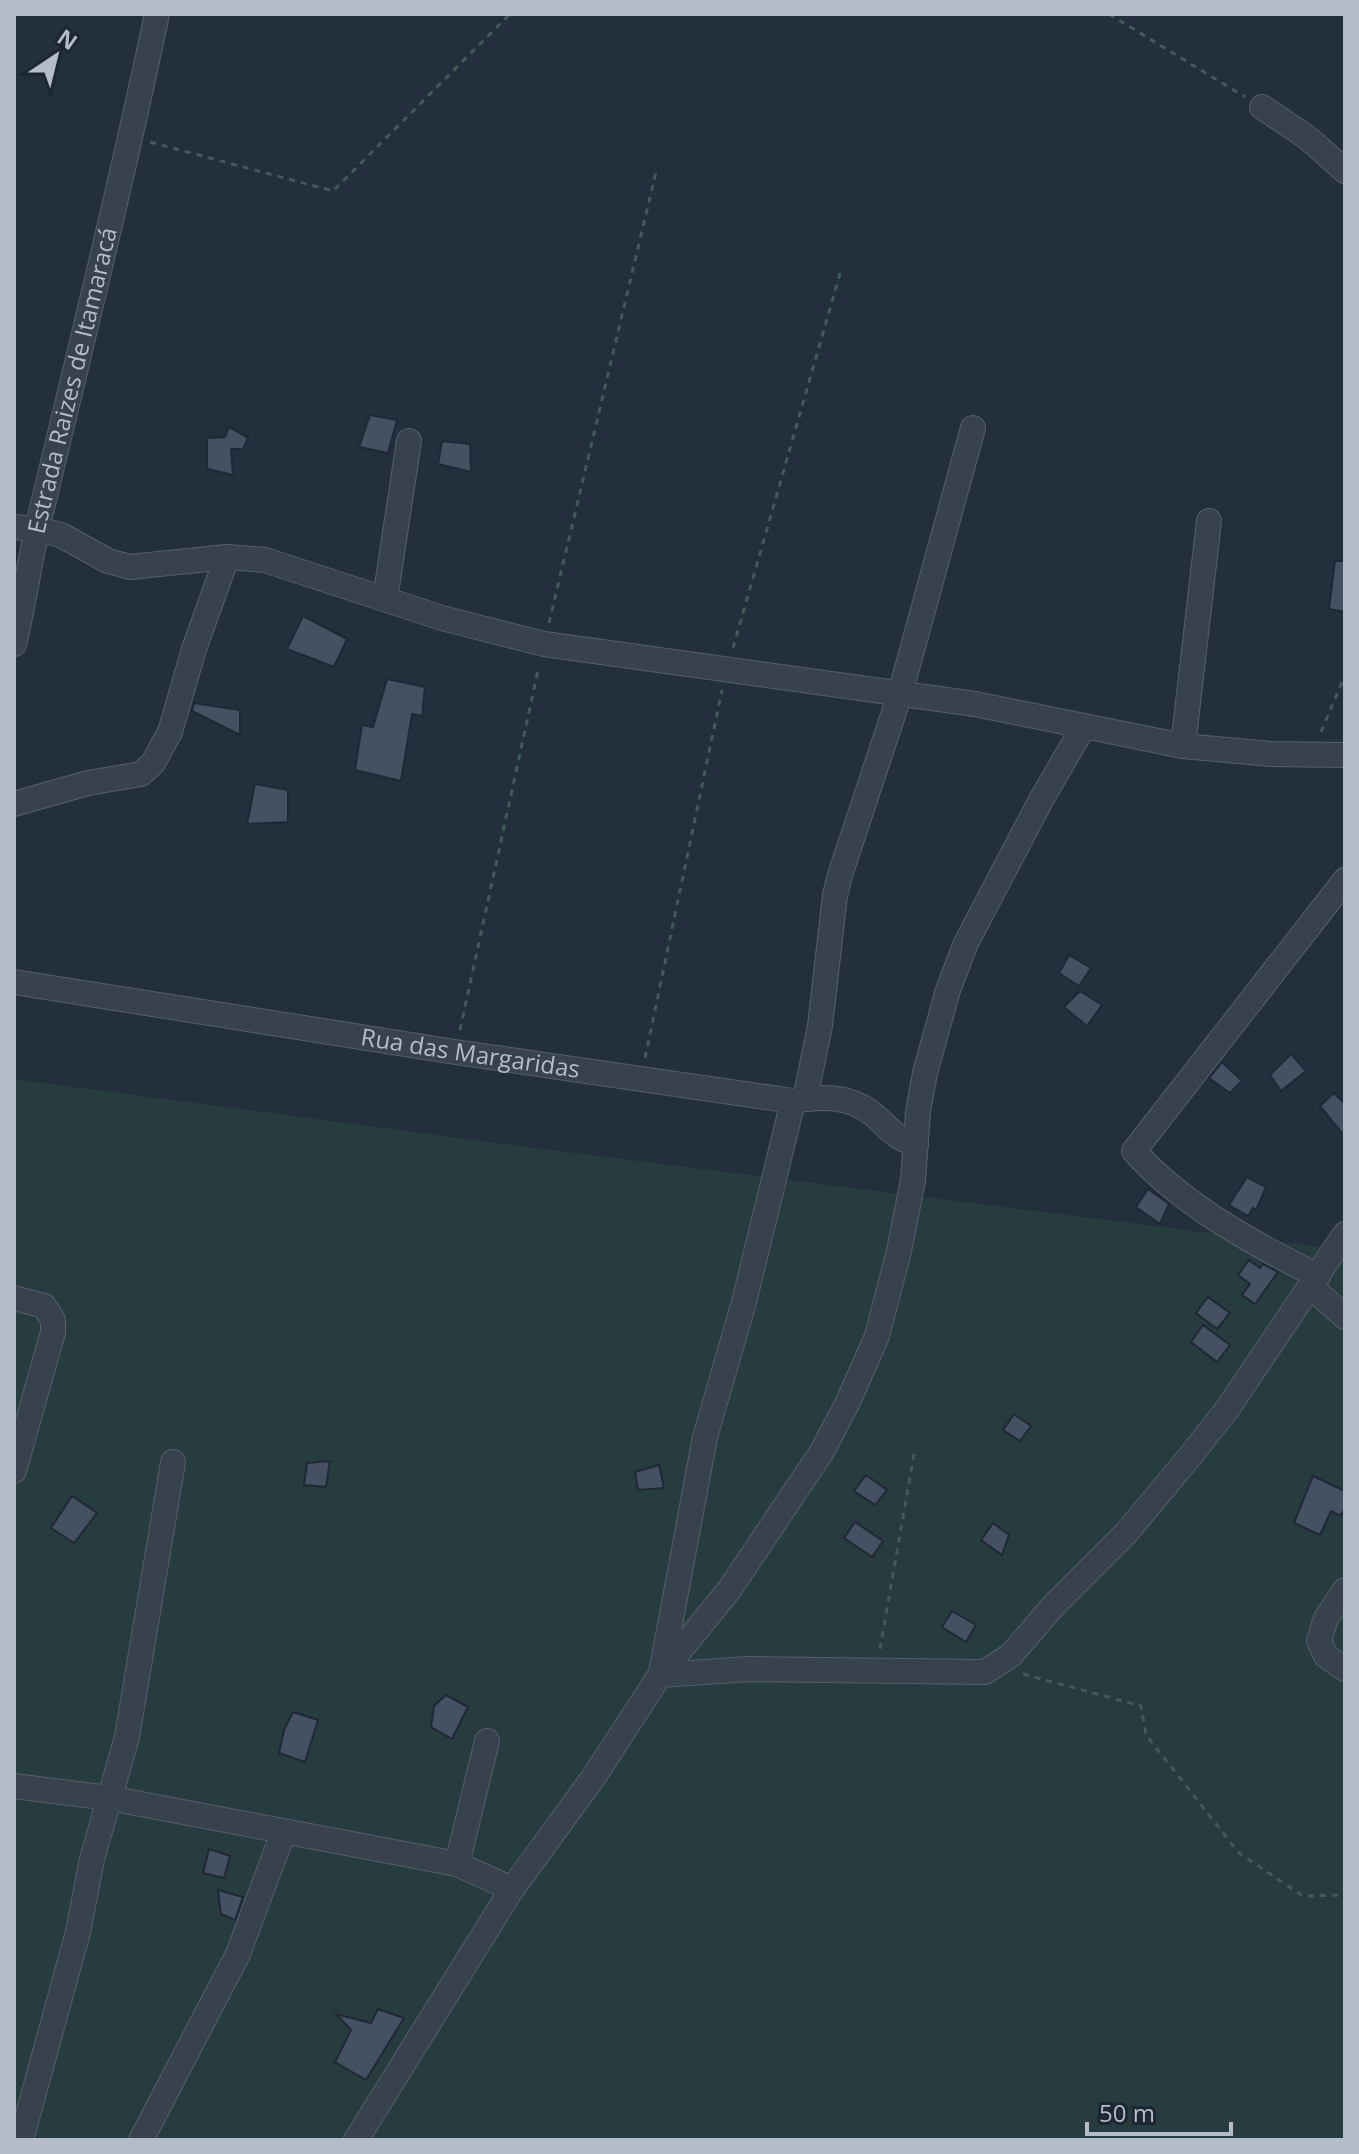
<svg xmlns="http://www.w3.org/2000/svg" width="1359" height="2154" font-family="'Open Sans',sans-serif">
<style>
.green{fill:#263c3f}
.building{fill:#455162;stroke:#1f2835;stroke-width:2}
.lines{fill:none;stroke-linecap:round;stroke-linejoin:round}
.minor-casing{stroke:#565f6c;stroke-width:26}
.path{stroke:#44595c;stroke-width:3;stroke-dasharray:6 6;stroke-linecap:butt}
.minor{stroke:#38414e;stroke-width:24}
.labels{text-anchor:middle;stroke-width:7;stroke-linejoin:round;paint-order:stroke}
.street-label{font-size:24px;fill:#b4bcc9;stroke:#1d2633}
</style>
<rect width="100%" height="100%" fill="#242f3e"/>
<path class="green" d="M14 1079 527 1147 1345 1250V2140H14Z"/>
<path class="building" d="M370 415 397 420 388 453 359 447Z
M229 427 248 438 243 449H231L233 475 207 469V438L225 437Z
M442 441 470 444 471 472 438 464Z
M1335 561H1345V612L1329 609Z
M303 616 347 639 334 667 287 649Z
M387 679 425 687 422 716 412 714 401 781 355 770 362 725 373 727Z
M194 703 240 710V735L192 711Z
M255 784 288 790V822L247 824Z
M1069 955 1091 968 1079 986 1059 973Z
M1080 991 1102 1005 1087 1026 1064 1007Z
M1291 1054 1306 1071 1281 1091 1270 1075Z
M1222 1062 1242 1081 1230 1093 1209 1078Z
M1334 1093 1345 1104V1137L1320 1106Z
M1247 1177 1266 1187 1256 1210 1253 1208 1248 1216 1229 1205Z
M1148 1189 1169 1204 1160 1224 1136 1207Z
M1249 1260 1260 1268 1263 1264 1278 1272 1255 1304 1242 1295 1250 1284 1238 1275Z
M1208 1297 1230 1313 1217 1329 1196 1313Z
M1203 1325 1230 1345 1217 1362 1191 1342Z
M1014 1414 1031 1426 1020 1441 1003 1430Z
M330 1461 326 1487 304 1485 307 1463Z
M659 1465 664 1488 638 1490 635 1472Z
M866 1475 887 1490 875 1505 854 1491Z
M1313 1476 1345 1491V1507L1341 1516 1331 1511 1320 1535 1294 1523Z
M72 1496 97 1513 74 1543 51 1528Z
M855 1522 883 1541 872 1557 844 1538Z
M993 1523 1009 1535 1002 1555 981 1540Z
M952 1611 976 1625 966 1642 942 1627Z
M446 1695 468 1707 452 1739 431 1727 434 1706Z
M293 1712 318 1720 305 1762 279 1753 284 1730Z
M209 1849 230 1856 224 1878 203 1873Z
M218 1890 243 1897 235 1920 221 1914Z
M378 2009 404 2018 366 2080 335 2062 351 2030 336 2014 371 2023Z"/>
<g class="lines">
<g class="minor-casing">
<g id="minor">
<path d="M1262 107 1308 138 1345 171"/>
<path d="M14 527 37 529 61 535 108 561 130 567 227 557 265 560 442 618 544 644 975 704 1183 746 1271 754 1345 755"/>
<path d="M385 599 409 441"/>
<path id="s1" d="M14 644C24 604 29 564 38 525 79 354 121 185 157 14"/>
<path d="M1183 746 1209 521"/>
<path d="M14 804 88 783 141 774 153 763 170 732 194 649 227 557"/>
<path id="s2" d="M14 982 455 1052 793 1101C822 1096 850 1095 874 1115 890 1129 893 1137 916 1144"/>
<path d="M805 1099 820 1026 835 895 840 875 900 694 973 428"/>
<path d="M1318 1276C1254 1244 1182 1205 1134 1151L1345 880"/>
<path d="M1311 1287 1345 1317"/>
<path d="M14 1298 44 1306 53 1320V1332L14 1471"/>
<path d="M1345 1590 1326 1618 1319 1641 1326 1656 1345 1669"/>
<path d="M661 1673 705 1437 744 1302 793 1101"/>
<path d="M660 1675 749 1669 985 1672 1011 1655 1054 1605 1127 1532 1192 1454 1228 1408 1345 1234"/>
<path d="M14 1786 109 1798 457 1864 512 1889"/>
<path d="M457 1864 487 1741"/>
<path d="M21 2140 78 1932 92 1859 127 1737 173 1462"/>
<path d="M141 2140 238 1954 283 1833"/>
<path d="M356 2140 512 1889 593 1778 660 1675 729 1590 821 1453 847 1404 877 1336 899 1251 913 1180 918 1112 925 1073 948 990 966 943 1041 800 1084 726"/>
</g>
</g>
<path class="path" d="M1109 14 1245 97
M150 142 333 191 510 14
M549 623 656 172
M733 648 841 270
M1321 732 1345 675
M460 1030 539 666
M645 1058 722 690
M880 1649 914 1454
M1023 1674 1141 1706 1146 1735 1239 1853 1303 1896 1345 1895"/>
<use href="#minor" class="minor"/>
</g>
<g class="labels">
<g class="street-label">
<text dy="8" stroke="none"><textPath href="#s1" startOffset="270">Estrada Raizes de Itamaracá</textPath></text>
<text dy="8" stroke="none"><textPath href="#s2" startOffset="462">Rua das Margaridas</textPath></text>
</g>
</g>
<rect width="1359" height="2154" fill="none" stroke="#b4bcc9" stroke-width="32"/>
<g transform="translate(56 56) rotate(35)" stroke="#1d2633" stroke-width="6" paint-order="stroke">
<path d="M0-6L14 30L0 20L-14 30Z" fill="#b4bcc9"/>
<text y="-12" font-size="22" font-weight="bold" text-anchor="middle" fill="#b4bcc9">N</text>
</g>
<path d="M1087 2122v12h144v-12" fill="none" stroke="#b4bcc9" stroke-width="4"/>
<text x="1099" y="2122" font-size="24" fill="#b4bcc9" stroke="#1d2633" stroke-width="6" paint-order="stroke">50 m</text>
</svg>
